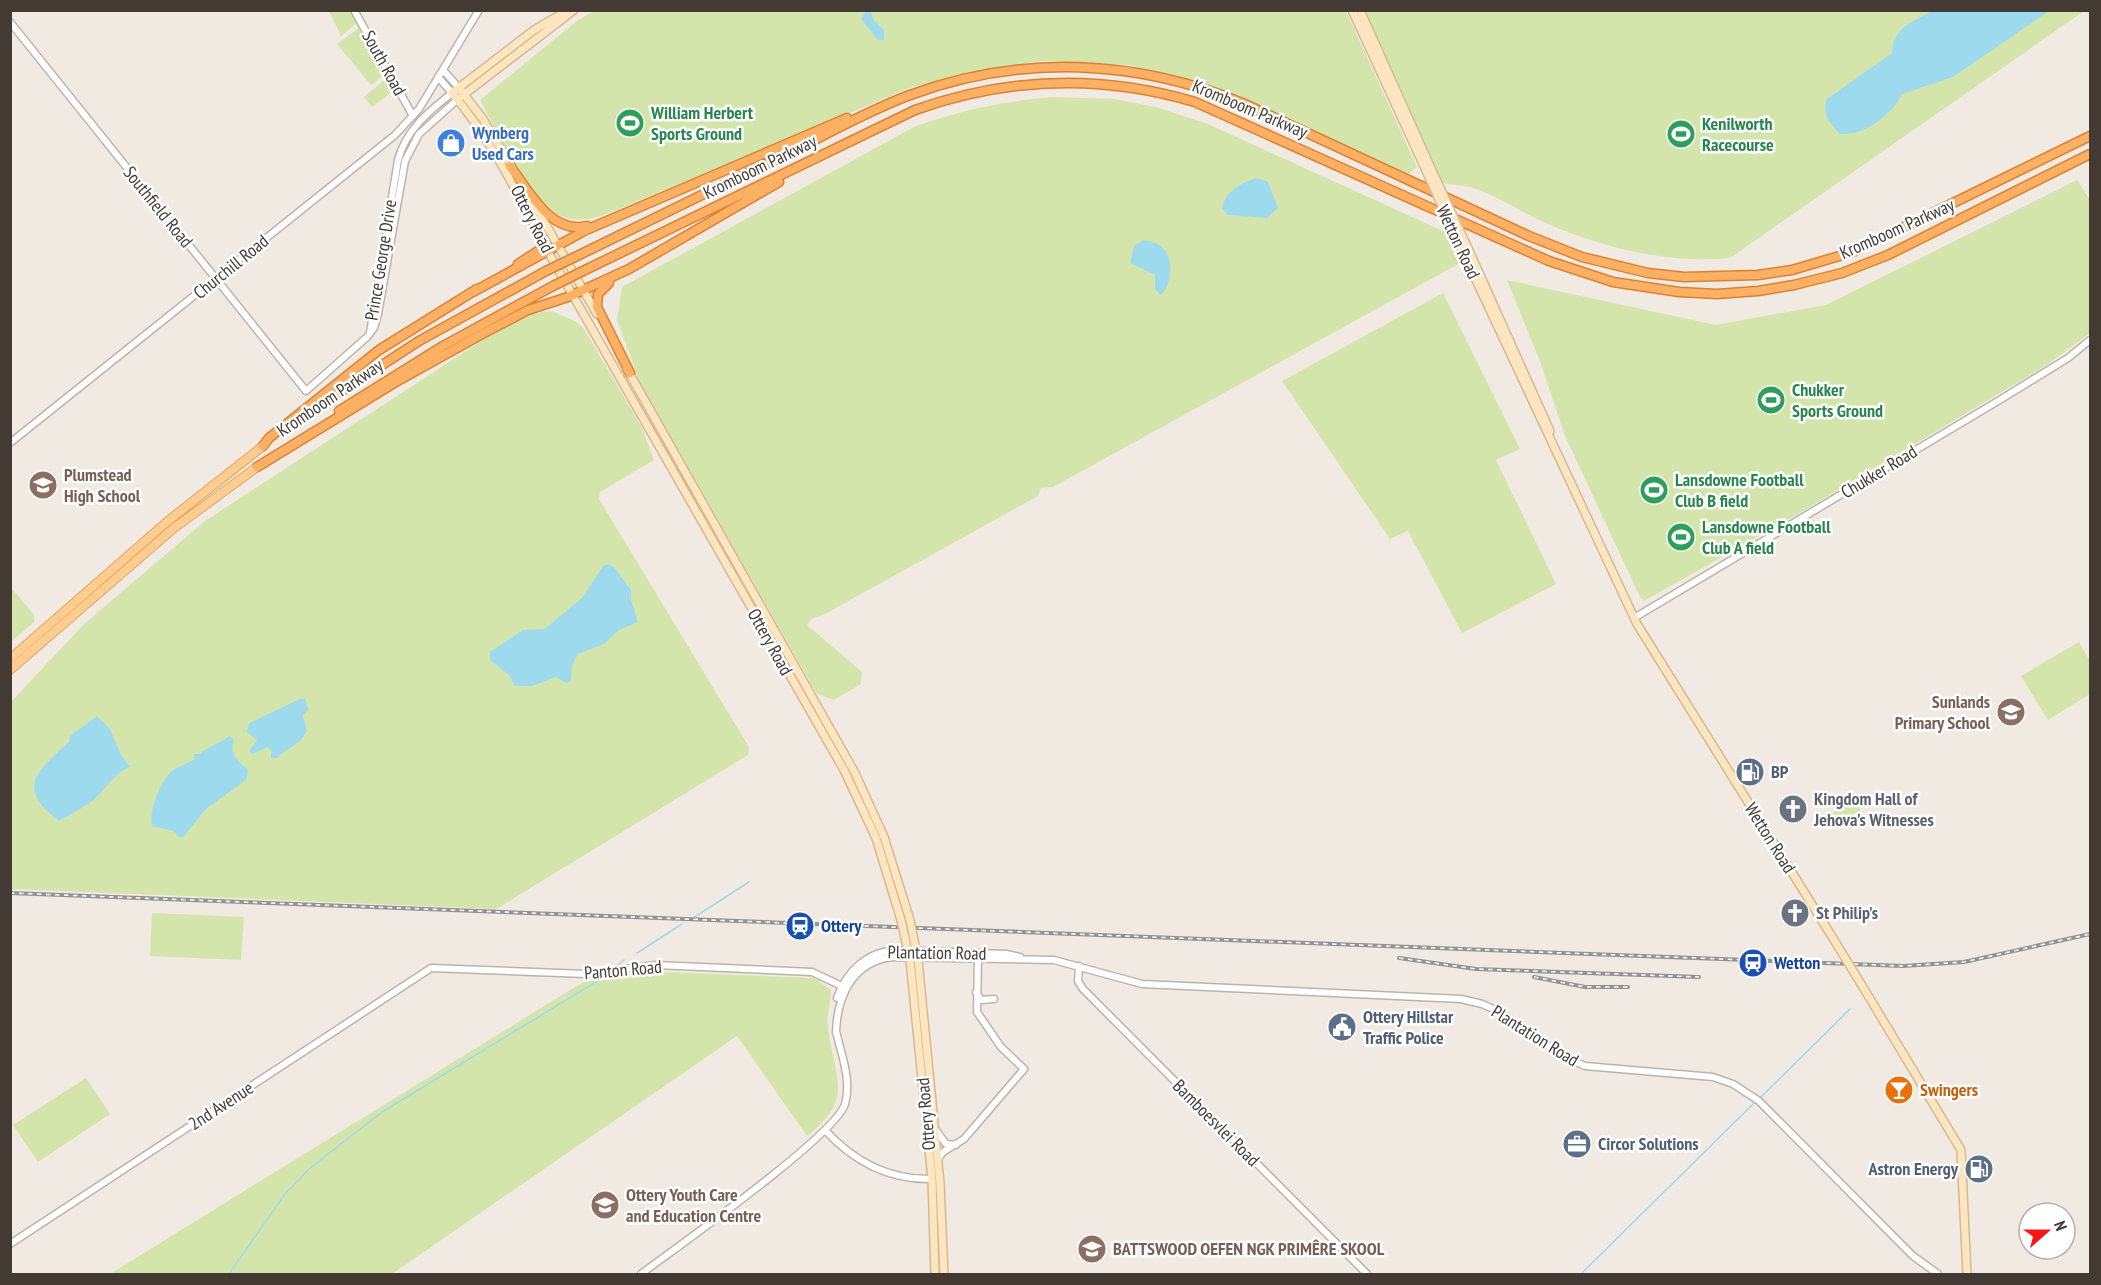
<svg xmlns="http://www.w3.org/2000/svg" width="2101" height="1285" font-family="'PT Sans Narrow',sans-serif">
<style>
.green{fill:#d4e5ab}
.water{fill:#9edaee}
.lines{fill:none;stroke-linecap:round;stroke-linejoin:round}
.stream{stroke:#9edaee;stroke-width:1.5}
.tertiary-casing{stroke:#bfb3a8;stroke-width:9}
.secondary-casing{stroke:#d4b995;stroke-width:10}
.primary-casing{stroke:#e1a661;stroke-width:10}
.motorway-casing{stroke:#da8234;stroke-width:11}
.tertiary{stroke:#fff;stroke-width:6}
.secondary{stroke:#fde5c0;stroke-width:7}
.primary{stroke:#fccc90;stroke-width:8}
.motorway{stroke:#fbb063;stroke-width:8}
.rail-casing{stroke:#939393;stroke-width:4}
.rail{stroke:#fff;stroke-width:1.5;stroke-dasharray:4.5;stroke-linecap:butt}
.secondary-bridge-casing{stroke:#d4b995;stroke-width:10;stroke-linecap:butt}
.motorway-bridge-casing{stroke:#da8234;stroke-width:11;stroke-linecap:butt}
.secondary-bridge{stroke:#fde5c0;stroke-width:7}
.motorway-bridge{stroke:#fbb063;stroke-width:8}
.labels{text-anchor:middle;stroke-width:5;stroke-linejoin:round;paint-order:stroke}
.street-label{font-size:18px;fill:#423a33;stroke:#fff}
.leisure-label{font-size:18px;font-weight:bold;fill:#27864d;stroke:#fff;text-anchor:start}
.shop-label{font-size:18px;font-weight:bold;fill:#366cbe;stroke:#fff;text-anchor:start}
.education-label{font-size:18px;font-weight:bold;fill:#785e54;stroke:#fff;text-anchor:start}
.service-label{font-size:18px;font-weight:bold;fill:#4e5e75;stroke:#fff;text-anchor:start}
.worship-label{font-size:18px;font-weight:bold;fill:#5b616d;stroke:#fff;text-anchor:start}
.transit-label{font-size:18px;font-weight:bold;fill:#164399;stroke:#fff;text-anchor:start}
.food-label{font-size:18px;font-weight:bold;fill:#c56008;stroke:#fff;text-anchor:start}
</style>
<rect width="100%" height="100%" fill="#f1eae2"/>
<path class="green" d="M329 11H351L357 23 341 36Z
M594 11H1346L1417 167 1408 174 1214 87 1129 65 1042 61 981 69 910 88 604 215C588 220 569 223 555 212 521 189 499 134 480 100L578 20Z
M1365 11H2084L1730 258C1669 264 1604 248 1548 224 1523 213 1499 197 1473 188 1463 185 1452 185 1442 183Z
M360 27 386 74 371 85 337 44Z
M388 77 395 90 372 107 364 97Z
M1051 97 1114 99 1156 107 1208 124 1445 232 1460 263 1053 487 1041 488 1038 496 825 614 812 619 807 625 862 672 861 684 834 700 817 694 641 385 617 320 622 287 914 127C961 110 1001 102 1051 97Z
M2077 180 2090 200V333L2048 364 1798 514 1644 601 1640 597 1565 436 1541 364 1507 280 1716 325 1826 305Z
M1443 293 1520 449 1496 460 1556 584 1462 633 1408 531 1390 539 1282 381Z
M552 311 575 321 584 329 642 428 654 460 600 492 599 499 749 747 748 755 496 909 11 889V702L84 624 205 521 506 325 524 315Z
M10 586 34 615V622L11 642Z
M2079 642 2090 661V694L2048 720 2021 676Z
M1855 798 1860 806V811L1829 827 1824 819Z
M152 913 244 917 241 960 150 956Z
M662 972 814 978 831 990C831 1003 826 1015 828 1027 834 1079 856 1098 807 1136L737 1036 392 1274H110L583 982Z
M86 1078 110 1114 38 1162 13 1125Z"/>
<path class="water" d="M867 10 870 11 875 22 884 30V40H878L861 19Z
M1931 11H2049L1953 77 1902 94C1892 115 1864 136 1840 134 1831 124 1821 114 1827 99L1892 53C1894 25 1913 23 1931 11Z
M1257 178 1268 182 1278 208 1267 218 1228 215 1222 208C1225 192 1242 182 1257 178Z
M1144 240C1149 241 1155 242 1159 245 1175 254 1173 284 1161 295L1155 289V275L1130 263 1134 246Z
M608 564 614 567 631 590V600L638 622 619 630 604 644 578 654 572 665 571 681 566 683 556 677 532 686H515L509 675 490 660V652L523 630 544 629 552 623 583 597 603 566Z
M302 698 305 699 308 710 303 716 307 731 300 741 276 758H271V750L267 747 253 754 249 751 257 740 247 732 249 723Z
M97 716 110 729 121 755 130 767C118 770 104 790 95 799 90 803 65 818 59 821 14 788 38 770 69 742L70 736Z
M229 736 234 739C229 754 237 760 248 770L247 779 206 809 184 836 181 838 173 831 152 826C149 811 159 784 170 773 176 767 188 763 195 759L194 754H200C208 746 220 744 229 736Z"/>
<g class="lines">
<path class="stream" d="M693 918 749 882
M637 953 682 924
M616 967 624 960
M1759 1099 1850 1009
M229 1274 285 1194 308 1170 337 1147 382 1112 604 977
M1581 1274 1755 1102"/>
<g class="tertiary-casing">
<path id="tertiary" d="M354 10 413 116
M10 22 306 391 367 337 374 328 378 314 405 161 419 134 457 100
M443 70 459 88
M370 333 398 160C406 130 428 112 452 93L438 77
M10 443 395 135 419 109 479 10
M1634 618 1998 401 2068 358 2090 340
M1079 966 1078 981 1083 989 1367 1274
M976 992 981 1000 994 999
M837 998C847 970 868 951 898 950L1006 954 1020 957
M836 1033C837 997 852 962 892 957L1054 960 1142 984 1461 999 1482 1004 1498 1011 1565 1057 1585 1066 1713 1077 1733 1084 1759 1101 1913 1256 1938 1274
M825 1130C854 1162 888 1180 932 1179
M936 1130 946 1144 956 1145
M938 1159 943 1152 964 1139 1024 1069 1001 1047 977 1012 978 957
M10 1244 431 968 586 974 656 965 812 972 846 988
M641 1274C677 1247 835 1136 845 1104 852 1080 841 1054 836 1031"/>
</g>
<g class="secondary-casing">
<path id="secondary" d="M568 10 534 30 452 93C491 139 516 190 543 243L844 770 876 838 901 920
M1352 10 1423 164
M1360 10 1429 164
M459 88 483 119 513 169
M462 96 574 10
M533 202 597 314
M1467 246 1550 431
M1461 248 1637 624 1831 935
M627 369 855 773 884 837 910 920
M910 960 932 1179 935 1274
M918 960 940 1183 944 1274
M1869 997 1961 1150 1967 1274"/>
</g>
<g class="primary-casing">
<path id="primary" d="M10 659 168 521 263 446
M10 670 174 528 257 467"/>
</g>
<g class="motorway-casing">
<path id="motorway" d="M510 166C529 191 551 235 587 226
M575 257C646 222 716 188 787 154 827 134 867 111 910 95 1021 54 1136 59 1245 104L1529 236 1582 257 1648 273 1684 277 1758 275 1792 270 1853 252 2090 136
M518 264 541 249 543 243
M583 271 915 110C1008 77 1101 74 1195 102L1549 261 1613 282 1679 292 1717 294 1758 291 1794 285 1842 273 1888 255 2090 154
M609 283 598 294 597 307 630 373
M473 292 586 230 847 118
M339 411 443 346 553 286
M304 416 419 341 546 271
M263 446 269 438 379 350 477 289
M257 467 394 383 484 333 528 310 568 297 629 269 779 182"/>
</g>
<use href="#tertiary" class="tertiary"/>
<use href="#secondary" class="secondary"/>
<use href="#primary" class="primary"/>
<use href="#motorway" class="motorway"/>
<g class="rail-casing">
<path id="rail" d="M10 893 1903 966 1964 962 2090 934
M1399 958 1476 969 1699 977
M1534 977 1585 987H1628"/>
</g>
<use href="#rail" class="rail"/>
<g class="secondary-bridge-casing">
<path id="secondary-bridge" d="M1423 164 1461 248
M1429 164 1467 246
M901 920 910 960
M910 920 918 960
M1831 935 1869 997"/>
</g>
<g class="motorway-bridge-casing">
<path id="motorway-bridge" d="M546 271 575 257
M553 286 583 271"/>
</g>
<use href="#secondary-bridge" class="secondary-bridge"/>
<use href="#motorway-bridge" class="motorway-bridge"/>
</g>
<defs>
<g id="stadium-disc" transform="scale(1.5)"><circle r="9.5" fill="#2e9e5b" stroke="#fff"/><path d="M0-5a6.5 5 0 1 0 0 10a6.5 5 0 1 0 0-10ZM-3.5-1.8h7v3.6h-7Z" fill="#fff"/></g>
<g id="shop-disc" transform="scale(1.5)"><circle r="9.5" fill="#3f7fe0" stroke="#fff"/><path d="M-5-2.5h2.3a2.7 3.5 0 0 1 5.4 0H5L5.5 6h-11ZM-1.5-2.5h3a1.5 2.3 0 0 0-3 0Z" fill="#fff"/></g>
<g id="school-disc" transform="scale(1.5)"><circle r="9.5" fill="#8d6e63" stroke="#fff"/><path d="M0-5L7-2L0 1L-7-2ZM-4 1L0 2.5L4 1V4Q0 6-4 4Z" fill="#fff"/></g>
<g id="fuel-disc" transform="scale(1.5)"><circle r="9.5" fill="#5c6f8a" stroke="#fff"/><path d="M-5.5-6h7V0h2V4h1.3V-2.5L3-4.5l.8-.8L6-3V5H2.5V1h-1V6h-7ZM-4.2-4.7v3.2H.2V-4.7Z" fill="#fff"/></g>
<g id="church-disc" transform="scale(1.5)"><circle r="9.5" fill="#6b7280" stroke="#fff"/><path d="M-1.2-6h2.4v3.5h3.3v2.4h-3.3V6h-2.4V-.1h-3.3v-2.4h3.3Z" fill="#fff"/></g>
<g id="station-disc" transform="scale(1.5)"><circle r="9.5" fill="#1a4fb4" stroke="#fff"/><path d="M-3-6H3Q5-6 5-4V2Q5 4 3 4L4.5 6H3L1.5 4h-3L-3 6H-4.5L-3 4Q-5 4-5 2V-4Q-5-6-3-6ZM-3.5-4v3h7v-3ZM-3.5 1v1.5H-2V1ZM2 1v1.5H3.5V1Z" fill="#fff"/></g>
<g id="civic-disc" transform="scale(1.5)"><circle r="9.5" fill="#5c6f8a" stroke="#fff"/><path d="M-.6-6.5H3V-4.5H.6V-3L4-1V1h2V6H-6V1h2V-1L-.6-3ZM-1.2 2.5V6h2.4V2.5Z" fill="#fff"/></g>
<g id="bar-disc" transform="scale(1.5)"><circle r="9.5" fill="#e8710a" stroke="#fff"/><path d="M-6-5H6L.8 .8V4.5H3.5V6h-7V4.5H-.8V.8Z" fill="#fff"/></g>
<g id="office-disc" transform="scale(1.5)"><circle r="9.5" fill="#5c6f8a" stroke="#fff"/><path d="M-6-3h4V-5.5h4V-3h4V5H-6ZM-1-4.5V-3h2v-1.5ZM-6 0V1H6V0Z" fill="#fff"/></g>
</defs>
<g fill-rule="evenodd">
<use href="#stadium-disc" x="630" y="123"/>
<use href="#stadium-disc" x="1681" y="134"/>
<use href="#shop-disc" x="451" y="143"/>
<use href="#stadium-disc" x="1771" y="400"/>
<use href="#school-disc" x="43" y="485"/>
<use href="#stadium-disc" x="1654" y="490"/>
<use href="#stadium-disc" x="1681" y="537"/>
<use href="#school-disc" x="2011" y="712"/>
<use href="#fuel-disc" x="1750" y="772"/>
<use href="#church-disc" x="1793" y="809"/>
<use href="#church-disc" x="1795" y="913"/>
<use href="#station-disc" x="800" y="926"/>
<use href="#station-disc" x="1753" y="963"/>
<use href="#civic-disc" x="1342" y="1027"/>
<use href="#bar-disc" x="1899" y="1090"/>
<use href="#office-disc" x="1577" y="1144"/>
<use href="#fuel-disc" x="1979" y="1169"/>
<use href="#school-disc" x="605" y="1205"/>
<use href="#school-disc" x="1092" y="1249"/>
</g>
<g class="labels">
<g class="street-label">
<text transform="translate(384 63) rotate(61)" y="6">South Road</text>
<text transform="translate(1250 109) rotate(23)" y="6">Kromboom Parkway</text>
<text transform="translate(760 167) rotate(-26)" y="6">Kromboom Parkway</text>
<text transform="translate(158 207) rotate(51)" y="6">Southfield Road</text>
<text transform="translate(532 219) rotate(63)" y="6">Ottery Road</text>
<text transform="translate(1897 229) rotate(-24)" y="6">Kromboom Parkway</text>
<text transform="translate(1458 242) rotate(65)" y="6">Wetton Road</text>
<text transform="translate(381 260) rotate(-81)" y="6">Prince George Drive</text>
<text transform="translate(231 267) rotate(-39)" y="6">Churchill Road</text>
<text transform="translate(330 398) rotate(-34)" y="6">Kromboom Parkway</text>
<text transform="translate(1879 472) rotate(-31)" y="6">Chukker Road</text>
<text transform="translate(770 642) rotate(61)" y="6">Ottery Road</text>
<text transform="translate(1770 838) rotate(58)" y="6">Wetton Road</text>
<text transform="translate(937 953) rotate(1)" y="6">Plantation Road</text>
<text transform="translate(623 970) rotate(-5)" y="6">Panton Road</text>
<text transform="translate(1535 1036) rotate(32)" y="6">Plantation Road</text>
<text transform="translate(221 1106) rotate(-33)" y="6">2nd Avenue</text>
<text transform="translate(926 1114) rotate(-95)" y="6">Ottery Road</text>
<text transform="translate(1216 1123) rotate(45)" y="6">Bamboesvlei Road</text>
</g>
<g class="leisure-label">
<text x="651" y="119">William Herbert<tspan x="651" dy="21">Sports Ground</tspan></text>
<text x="1702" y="130">Kenilworth<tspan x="1702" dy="21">Racecourse</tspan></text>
<text x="1792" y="396">Chukker<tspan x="1792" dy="21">Sports Ground</tspan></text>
<text x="1675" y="486">Lansdowne Football<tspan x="1675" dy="21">Club B field</tspan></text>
<text x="1702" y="533">Lansdowne Football<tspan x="1702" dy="21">Club A field</tspan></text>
</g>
<g class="shop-label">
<text x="472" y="139">Wynberg<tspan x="472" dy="21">Used Cars</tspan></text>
</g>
<g class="education-label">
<text x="64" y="481">Plumstead<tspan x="64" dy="21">High School</tspan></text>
<text x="1990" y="708" text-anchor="end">Sunlands<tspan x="1990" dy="21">Primary School</tspan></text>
<text x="626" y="1201">Ottery Youth Care<tspan x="626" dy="21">and Education Centre</tspan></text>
<text x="1113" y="1255">BATTSWOOD OEFEN NGK PRIMÊRE SKOOL</text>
</g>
<g class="service-label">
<text x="1771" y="778">BP</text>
<text x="1363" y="1023">Ottery Hillstar<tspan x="1363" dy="21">Traffic Police</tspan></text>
<text x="1598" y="1150">Circor Solutions</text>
<text x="1958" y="1175" text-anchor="end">Astron Energy</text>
</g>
<g class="worship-label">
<text x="1814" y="805">Kingdom Hall of<tspan x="1814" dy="21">Jehova's Witnesses</tspan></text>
<text x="1816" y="919">St Philip's</text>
</g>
<g class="transit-label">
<text x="821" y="932">Ottery</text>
<text x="1774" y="969">Wetton</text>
</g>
<g class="food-label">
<text x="1920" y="1096">Swingers</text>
</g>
</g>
<rect width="2101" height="1285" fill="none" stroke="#423a33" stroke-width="24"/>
<g transform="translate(2047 1231) rotate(69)"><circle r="28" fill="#ffffff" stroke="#b3b0ad" stroke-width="1.5"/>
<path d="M0-4.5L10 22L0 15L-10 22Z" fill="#f61517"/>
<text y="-9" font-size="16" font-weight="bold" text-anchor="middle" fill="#423a33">N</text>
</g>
</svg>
